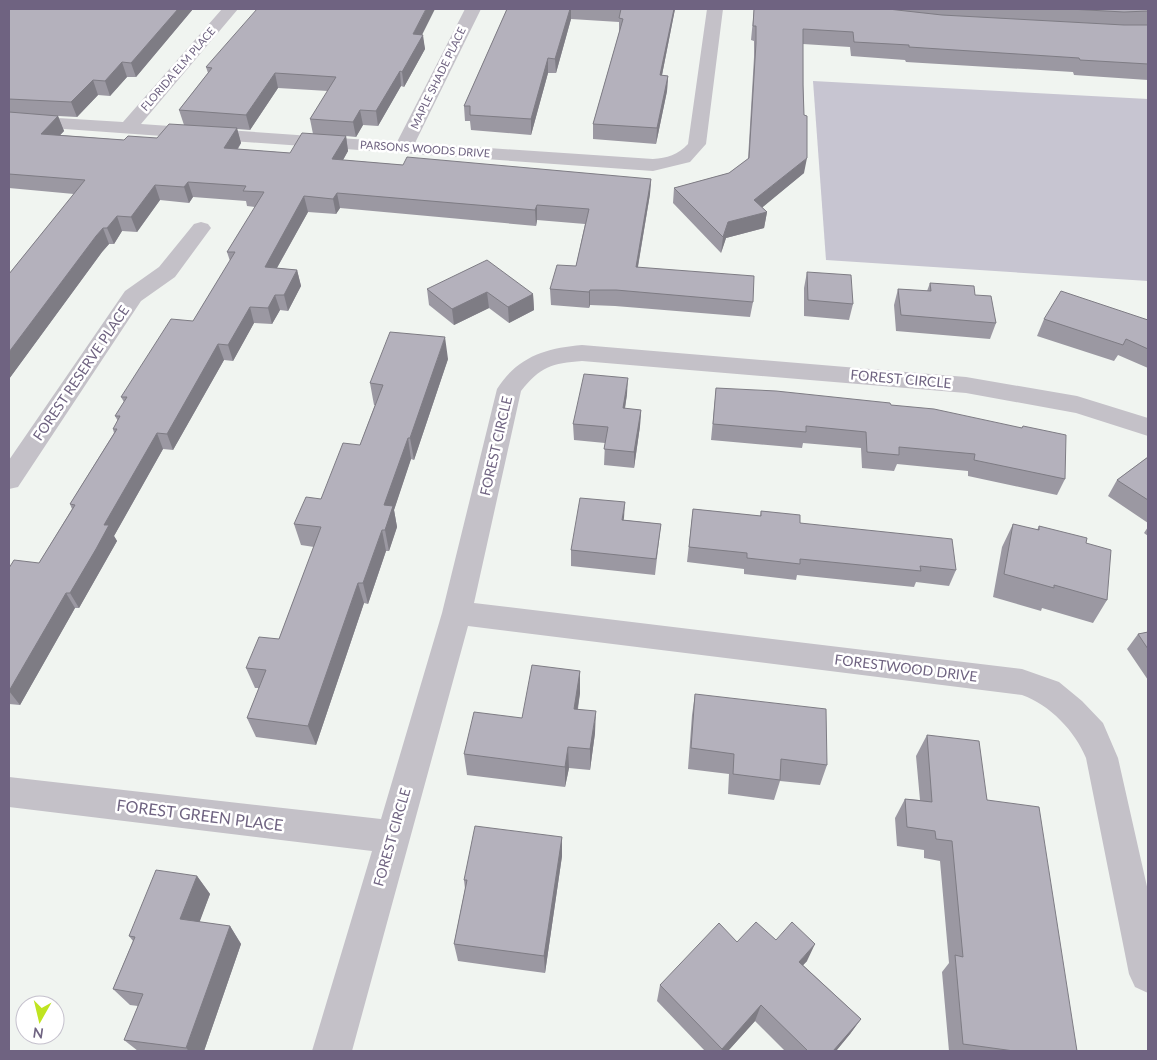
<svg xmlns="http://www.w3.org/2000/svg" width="1157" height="1060" font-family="Lato,sans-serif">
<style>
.water{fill:#c7c5d1}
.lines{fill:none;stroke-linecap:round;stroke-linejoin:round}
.minor{fill:#c4c1c8;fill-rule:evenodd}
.wall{fill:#9b98a2;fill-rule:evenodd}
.shaded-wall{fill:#7e7c84}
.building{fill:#b4b1bc;stroke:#7e7c84}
.labels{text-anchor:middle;stroke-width:5;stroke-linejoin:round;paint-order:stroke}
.far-street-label{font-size:11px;fill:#6f6381;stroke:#fff}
.street-label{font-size:14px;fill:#6f6381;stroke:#fff}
.near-street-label{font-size:16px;fill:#6f6381;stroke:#fff}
</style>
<rect width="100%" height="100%" fill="#f0f4f0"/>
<path class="water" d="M813 81 1148 99V281L826 260Z"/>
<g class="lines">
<path class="minor" d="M222 9H238L141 124 397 142 465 9H481L415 143 653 159C667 158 678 155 688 144L707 9H723L706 144 690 162 653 171 9 125V115L123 122Z
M201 222 208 224 211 228 208 232 175 277 141 301 18 487 9 489V460L125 291 159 267 194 224Z
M582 345 966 377 1077 396 1148 418V436L1076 413 966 393 582 361C552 363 540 367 521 391L474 603 1022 669 1059 682 1082 701 1103 723 1118 758 1148 891V993L1135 987 1129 974 1086 758C1075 731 1050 705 1022 695L468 626 352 1051H312L372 851 9 807V777L381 819 442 613 497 389C517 357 546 348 582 345Z"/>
</g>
<path class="wall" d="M9 9H193L136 77H127L110 96 98 95 77 117 58 116 64 131 60 135 124 140 157 138 184 125 179 110 208 73 206 67 422 35 425 49 404 87 401 86 378 126 363 125 356 137 346 136 348 151 343 160 403 165 651 179 650 194 638 267 753 302 750 317 615 306 590 305 589 308 551 305 550 289 576 266 585 224 537 220 536 226 340 208 336 214 308 212 277 268 297 270 301 286 288 311 280 310 272 324 254 323 233 361 224 360 173 450 163 449 114 536 117 541 104 564 79 608H75L20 705 9 704V568L39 563 72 509 70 504 114 433 113 429 118 421 115 416 124 402 121 397 193 321 230 261 227 252 255 207 247 206 246 201 193 197 189 203 160 200 137 232 122 231 114 244H109L102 252 9 379V274L74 194 9 188ZM278 88 328 91 310 119 313 134 290 153 238 149 241 143 237 129 250 130Z
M507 9H675L662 75 668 76 667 91 656 144 593 139V124L619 33V22L571 19 556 73H548L531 135 471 130 470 121H465L464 106Z
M754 9H1148V80L1074 75 1073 72 906 62 905 60 851 56 850 47 803 44 804 173 762 207 767 212 764 228 726 238 721 253 673 203 674 188 729 173 748 159 754 57V41L751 40Z
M807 272 853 304 849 320 804 316V288Z
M930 283 996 323 990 339 896 331 894 305 898 289 927 291Z
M427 289 533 294 534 310 509 323 489 308 454 325 429 305Z
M1044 319 1148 320V368L1118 355 1114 361 1037 336Z
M448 359 414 460 411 459 394 510 397 527 389 551H386L368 604 364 603 316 745 256 737 247 718 259 688H255L246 668 279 639 314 547 301 545 294 524 321 499 360 445 375 405H374L370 383Z
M716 388 891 405 1022 428 1023 426 1065 479 1057 495 968 476V471L897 464 894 471 862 468 861 448 803 443 802 448 711 440Z
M627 394 625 409 641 410 640 426 634 468 604 465 605 443 574 440 573 424Z
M1148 457V523L1108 496 1117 480Z
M693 509 760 516 761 511 956 570 949 586 916 582 914 587 797 575 796 580 744 574V569L687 562Z
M624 520 661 524 655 575 571 566V550Z
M1013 524 1037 530 1039 526 1086 543 1107 600 1093 623 1042 608 1041 611 993 597 1002 547Z
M1148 527V536L1144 533Z
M1148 632V680L1127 649 1138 634Z
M580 671V693L578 709 595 733 590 770 569 768 565 787 467 775 464 754 522 718Z
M695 694 827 765 820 785 780 781 774 800 728 794 729 774 688 769 692 715Z
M927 735 987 800 1077 1051H949L942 972 949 963 940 861 924 858V850L897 846 895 818 905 799 920 800 916 756Z
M562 837V856L545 973 458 961 454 944 465 889 464 880Z
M197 876 210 894 199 922 230 926 241 944 204 1051H138L124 1040 138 1006 130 1005 113 989 133 941 129 936Z
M776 940 807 961 803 965 861 1019 850 1034 836 1051H785L755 1021 728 1051H705L657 1001 660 985 737 942Z"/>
<path class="shaded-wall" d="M178 9H193L136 77 131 63Z
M426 9H435L415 49 413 34Z
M570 9H571V19L556 73 555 59Z
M674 9H675L659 90 660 75Z
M423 35 425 49 404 87 402 72Z
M548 58V73L531 135V119Z
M122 62 127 77 110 96 105 81Z
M400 71 401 86 378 126 376 111Z
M275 73 278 88 250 130 246 115Z
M668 76 667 91 656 144 657 128Z
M93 80 98 95 77 117 71 102Z
M360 110 363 125 356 137 353 122Z
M58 116 64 131 47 149 41 134Z
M237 128 241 143 228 163 224 148Z
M346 136 348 151 335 174 332 159Z
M807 158 804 173 752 216 754 200Z
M651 179 650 194 635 283 636 267Z
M188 182 193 197 189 203 184 187Z
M155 185 160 200 137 232 131 217Z
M337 193 340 208 336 214 333 199Z
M304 196 308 212 269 282 265 267Z
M537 205V220L536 226 535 210Z
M767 212 764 228 726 238 721 253 723 237 728 222Z
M117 216 122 231 114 244 107 228Z
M103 228 109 244 102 252 9 379V352L96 236Z
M297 270 301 286 288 311 284 295Z
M590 290V305L589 308V292Z
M487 292 489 308 454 325 452 309Z
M533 294 534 310 509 323 508 307Z
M275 295 280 310 272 324 268 308Z
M250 307 254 323 233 361 228 345Z
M445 337 448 359 414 460 410 438Z
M218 344 224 360 173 450 167 434Z
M628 378 627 394 622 425 623 408Z
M641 410 640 426 634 468V452Z
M157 433 163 449 114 536 117 541 79 608 70 593 104 525Z
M408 438 411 459 394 510 397 527 389 551 385 530 384 505Z
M625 502 624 518 621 536 622 520Z
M382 530 386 551 368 604 363 583Z
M358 583 364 603 316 745 308 726Z
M66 593 75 608 20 705 9 691Z
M580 671V693L574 730V709Z
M596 711 595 733 590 770V749Z
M568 747 569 768 565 787V767Z
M562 837V856L545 973 544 956Z
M197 876 210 894 194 937 180 919Z
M230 926 241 944 204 1051H189L186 1048Z
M815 944 807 961 791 978 799 962Z
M761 1005 755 1021 728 1051H721L722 1049Z
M861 1019 850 1034 836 1051H833Z"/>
<path class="building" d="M9 9H178L131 63 122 62 105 81 93 80 71 102 9 99Z
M257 9H426L413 34 423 35 402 72 400 71 376 111 360 110 353 122 310 119 336 77 275 73 246 115 179 110 212 68 206 67Z
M507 9H570L555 59 548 58 531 119 470 115V106H464Z
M621 9H674L660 75 668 76 657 128 593 124 623 19 619 18Z
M754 9H888L942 15 1124 25H1148V64L1080 60 1079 58 909 47V45L854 42 853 32 803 29V85L804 115 807 116V158L754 200 767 212 728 222 723 237 674 188 729 173 749 158 756 43V26H753Z
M1069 9H1148V11L1124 12Z
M9 112 58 116 41 134 124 140 128 136 157 138 169 124 237 128 224 148 290 153 302 133 346 136 332 159 403 165 407 157 651 179 636 267 754 276 753 302 616 290H590L589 292 550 289 557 265 576 266 589 209 537 205 535 210 337 193 333 199 304 196 265 267 297 270 284 295H275L268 308 250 307 228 345 218 344 167 434 157 433 104 525H109L96 549 70 593H66L9 691V568L14 560 39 563 75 505 70 504 117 429H113L120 416H115L127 397H121L171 319 193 321 235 252H227L264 192 243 191 246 186 188 182 184 187 155 185 131 217 117 216 107 228H103L96 236 9 352V274L85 180 9 174Z
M487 260 533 294 508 307 487 292 452 309 427 289Z
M807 272 851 275 853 304 808 300Z
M930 283 974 286 975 295 991 296 996 323 901 315 898 289 931 291Z
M1061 291 1148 320V349L1126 339 1123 345 1044 319Z
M390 332 445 337 410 438H408L384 505 393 506 385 530H382L363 583H358L308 726 247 718 266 670 246 668 259 637 279 639 321 527 294 524 306 497 321 499 343 443 360 445 383 385 370 383Z
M584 374 628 378 623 408 641 410 634 452 604 449 608 427 573 424Z
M716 388 776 391 890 403 891 405 934 409 1022 428 1023 426 1066 435 1065 479 974 460 975 454 899 447V455L867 452 866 432 806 426V432L713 424Z
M1148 457V500L1117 480Z
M580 498 625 502 622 520 661 524 656 559 571 550Z
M693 509 761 516V511L800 515V523L952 539 956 570 920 566 921 571 800 559V564L747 558V553L689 547Z
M1013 524 1039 530V526L1087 538 1086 543 1111 550 1107 600 1054 585V588L1004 574Z
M1148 632V649L1138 634Z
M532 665 580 671 574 709 596 711 590 749 568 747 565 767 464 754 474 712 522 718Z
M695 694 826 709 827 765 781 759 780 780 733 774 734 754 691 748Z
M927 735 979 741 987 800 1039 807 1077 1051H1014L963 1044 955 955 963 957 952 841 936 839 935 831 907 827 905 799 932 802Z
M475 826 562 837 544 956 454 944 467 880H464Z
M156 870 197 876 180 919 230 926 186 1048 124 1040 143 994 113 989 135 937 129 936Z
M756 922 776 940 792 922 815 944 799 962 861 1019 833 1051H808L761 1005 722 1049 660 985 719 923 737 942Z"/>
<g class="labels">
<g class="far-street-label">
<text transform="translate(178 69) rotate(-49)" y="4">FLORIDA ELM PLACE</text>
<text transform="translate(438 78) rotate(-64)" y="4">MAPLE SHADE PLACE</text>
<text transform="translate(425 149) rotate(4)" y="4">PARSONS WOODS DRIVE</text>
</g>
<g class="street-label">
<text transform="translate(81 373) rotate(-56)" y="5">FOREST RESERVE PLACE</text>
<text transform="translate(901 379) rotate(5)" y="5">FOREST CIRCLE</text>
<text transform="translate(496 446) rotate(-77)" y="5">FOREST CIRCLE</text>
<text transform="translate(906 668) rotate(7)" y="5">FORESTWOOD DRIVE</text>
<text transform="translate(392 837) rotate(-74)" y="5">FOREST CIRCLE</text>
</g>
<g class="near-street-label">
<text transform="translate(200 815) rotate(7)" y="6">FOREST GREEN PLACE</text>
</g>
</g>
<rect width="1157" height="1060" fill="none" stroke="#6f6381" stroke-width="20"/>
<g transform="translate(40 1020) rotate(188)"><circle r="24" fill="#ffffff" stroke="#c5c1cd"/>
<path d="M0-4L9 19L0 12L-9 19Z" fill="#bfe420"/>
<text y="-8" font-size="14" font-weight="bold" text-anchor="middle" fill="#6f6381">N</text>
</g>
</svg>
